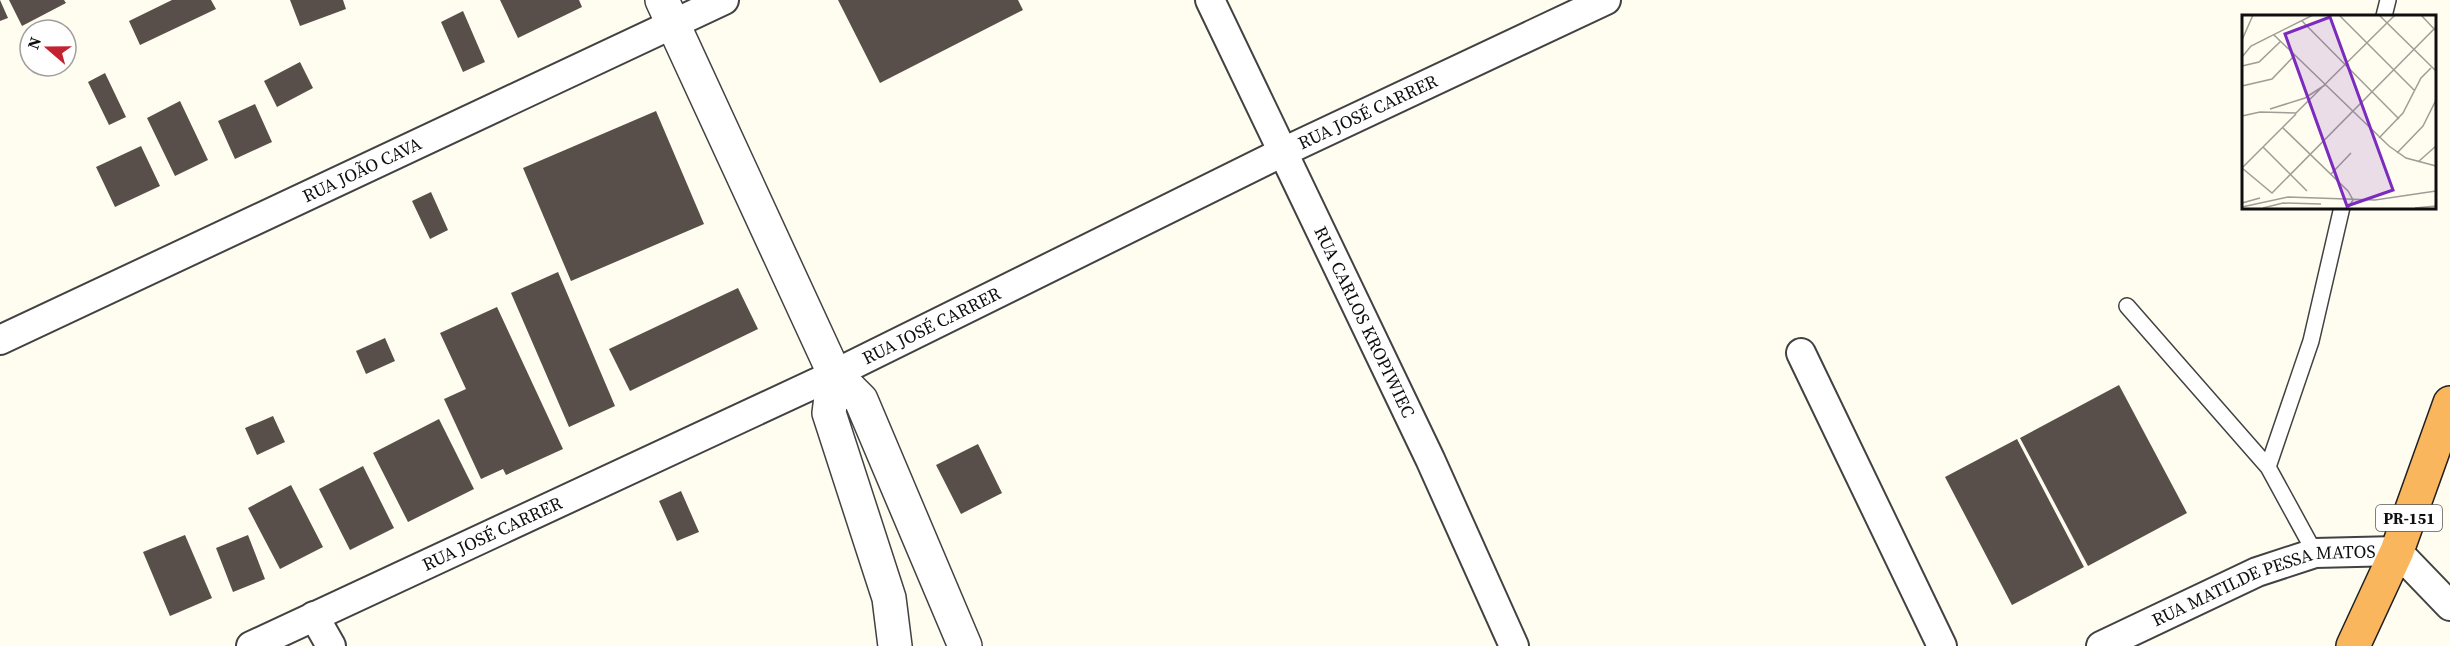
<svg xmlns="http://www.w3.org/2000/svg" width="2450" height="646" font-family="'Source Serif 4',serif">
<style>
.building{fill:#584f4b}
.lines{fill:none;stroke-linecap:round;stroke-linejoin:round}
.service-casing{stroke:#424242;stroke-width:18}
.minor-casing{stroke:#424242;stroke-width:32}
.tertiary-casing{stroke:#424242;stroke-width:36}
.trunk-casing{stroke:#202020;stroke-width:36}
.service{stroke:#fff;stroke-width:15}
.minor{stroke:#fff;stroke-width:28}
.tertiary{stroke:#fff;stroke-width:33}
.trunk{stroke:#fab65d;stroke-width:33}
.labels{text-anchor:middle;stroke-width:6;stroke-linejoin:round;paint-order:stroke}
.shield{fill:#fff;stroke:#575757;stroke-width:1.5}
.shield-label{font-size:16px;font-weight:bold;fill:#0f0f0f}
.street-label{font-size:18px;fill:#0f0f0f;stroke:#fff}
.inset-road{fill:none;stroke:#9f9d96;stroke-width:1.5}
.view{fill:#7b2cbf;fill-opacity:0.15;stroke:#7b2cbf;stroke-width:3}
.inset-edge{fill:none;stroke:#0f0f0f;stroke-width:3}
</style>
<rect width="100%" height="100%" fill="#fffcf0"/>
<path class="building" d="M0 0 8 18 0 21Z
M9 0H64L66 3 22 26Z
M172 0H211L216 9 140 45 129 21Z
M290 0H343L346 9 300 26Z
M500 0H579L582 7 518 38Z
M838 0H1018L1023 10 880 83Z
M463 11 485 62 463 72 441 22Z
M300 62 313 88 277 107 264 81Z
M105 73 126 117 109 125 88 82Z
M180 101 208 160 175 176 147 118Z
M255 104 272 142 235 159 218 121Z
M656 111 704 224 571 281 523 168Z
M141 146 160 186 115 207 96 167Z
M431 192 448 230 430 239 412 201Z
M558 272 615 406 569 427 511 293Z
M738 288 758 329 630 391 609 349Z
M497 307 563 449 506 475 503 469 481 479 444 399 466 389 440 333Z
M385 338 395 361 366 374 356 351Z
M2119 385 2187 513 2088 566 2020 438Z
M273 416 285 442 257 455 245 428Z
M439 419 474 489 408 522 373 453Z
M2017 439 2084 567 2012 605 1945 477Z
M978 444 1002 493 961 514 936 465Z
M363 466 394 528 350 550 319 489Z
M291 485 323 547 280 569 248 508Z
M681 491 699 532 677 541 659 501Z
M185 535 212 598 170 616 143 552Z
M248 535 265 579 233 592 216 548Z"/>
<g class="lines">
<g class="service-casing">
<path id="service" d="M2384 16 2388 0
M2127 306 2268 467 2315 553
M2268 467 2311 341 2342 207"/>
</g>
<g class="minor-casing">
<g id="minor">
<path id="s1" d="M1210 0 1430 459 1514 646"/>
<path id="s2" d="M0 340 724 0"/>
<path d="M1801 353 1942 646"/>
<path d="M314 616 331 646"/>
<path id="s3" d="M251 646 816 383 1283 152 1606 0"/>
<path id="s4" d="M2101 646 2257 572 2315 553 2397 551 2450 606"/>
</g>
</g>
<g class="tertiary-casing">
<path id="tertiary" d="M662 0 834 373 861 400 965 646
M834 373 829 413 889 598 895 646"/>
</g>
<g class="trunk-casing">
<path id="trunk" d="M2353 646 2397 551 2450 403"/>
</g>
<use href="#service" class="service"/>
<use href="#minor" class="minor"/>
<use href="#tertiary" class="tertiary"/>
<use href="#trunk" class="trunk"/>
</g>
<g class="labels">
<rect class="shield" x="2376" y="505" width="66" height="26" rx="4.5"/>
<g class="shield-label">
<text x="2409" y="524">PR-151</text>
</g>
<g class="street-label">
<text dy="6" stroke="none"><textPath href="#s3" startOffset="1238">RUA JOSÉ CARRER</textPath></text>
<text dy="6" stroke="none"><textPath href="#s2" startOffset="400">RUA JOÃO CAVA</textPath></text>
<text dy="6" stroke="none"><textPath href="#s1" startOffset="357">RUA CARLOS KROPIWIEC</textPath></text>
<text dy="6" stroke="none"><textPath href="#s3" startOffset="752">RUA JOSÉ CARRER</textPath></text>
<text dy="6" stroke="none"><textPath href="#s3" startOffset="266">RUA JOSÉ CARRER</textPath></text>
<text dy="6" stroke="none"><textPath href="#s4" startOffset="176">RUA MATILDE PESSA MATOS</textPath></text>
</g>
</g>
<g transform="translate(2242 15)">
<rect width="194" height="194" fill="#fffcf0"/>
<path class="inset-road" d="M97 0 172 75M137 0 194 56M179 0 194 16M60 6 157 104M32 20 147 131 164 143 194 151M0 25 11 0M0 42 9 31 71 0M0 51 17 47 39 26M0 71 30 64 53 40M28 94 63 83 83 70M18 97 54 98 153 0M0 101 18 97M41 113 106 176 111 185 106 193M137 123 161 98 179 63 189 53M21 132 65 176M155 138 181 111 194 85M176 147 194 131M0 153 30 178 194 12M0 153 54 99M89 159 109 138M0 188 18 183M0 192 46 182 133 185 194 176M21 193 41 188 79 189M173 193 194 191"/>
<path class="view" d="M88 2 151 175 105 191 43 19Z"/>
<rect width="194" height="194" class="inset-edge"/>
</g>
<g transform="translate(48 48) rotate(290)"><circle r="28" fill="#ffffff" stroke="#9f9f9f" stroke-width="1.5"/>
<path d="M0-4.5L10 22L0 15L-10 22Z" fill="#c32230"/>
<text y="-9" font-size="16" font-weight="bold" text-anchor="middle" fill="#0f0f0f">N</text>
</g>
</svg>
